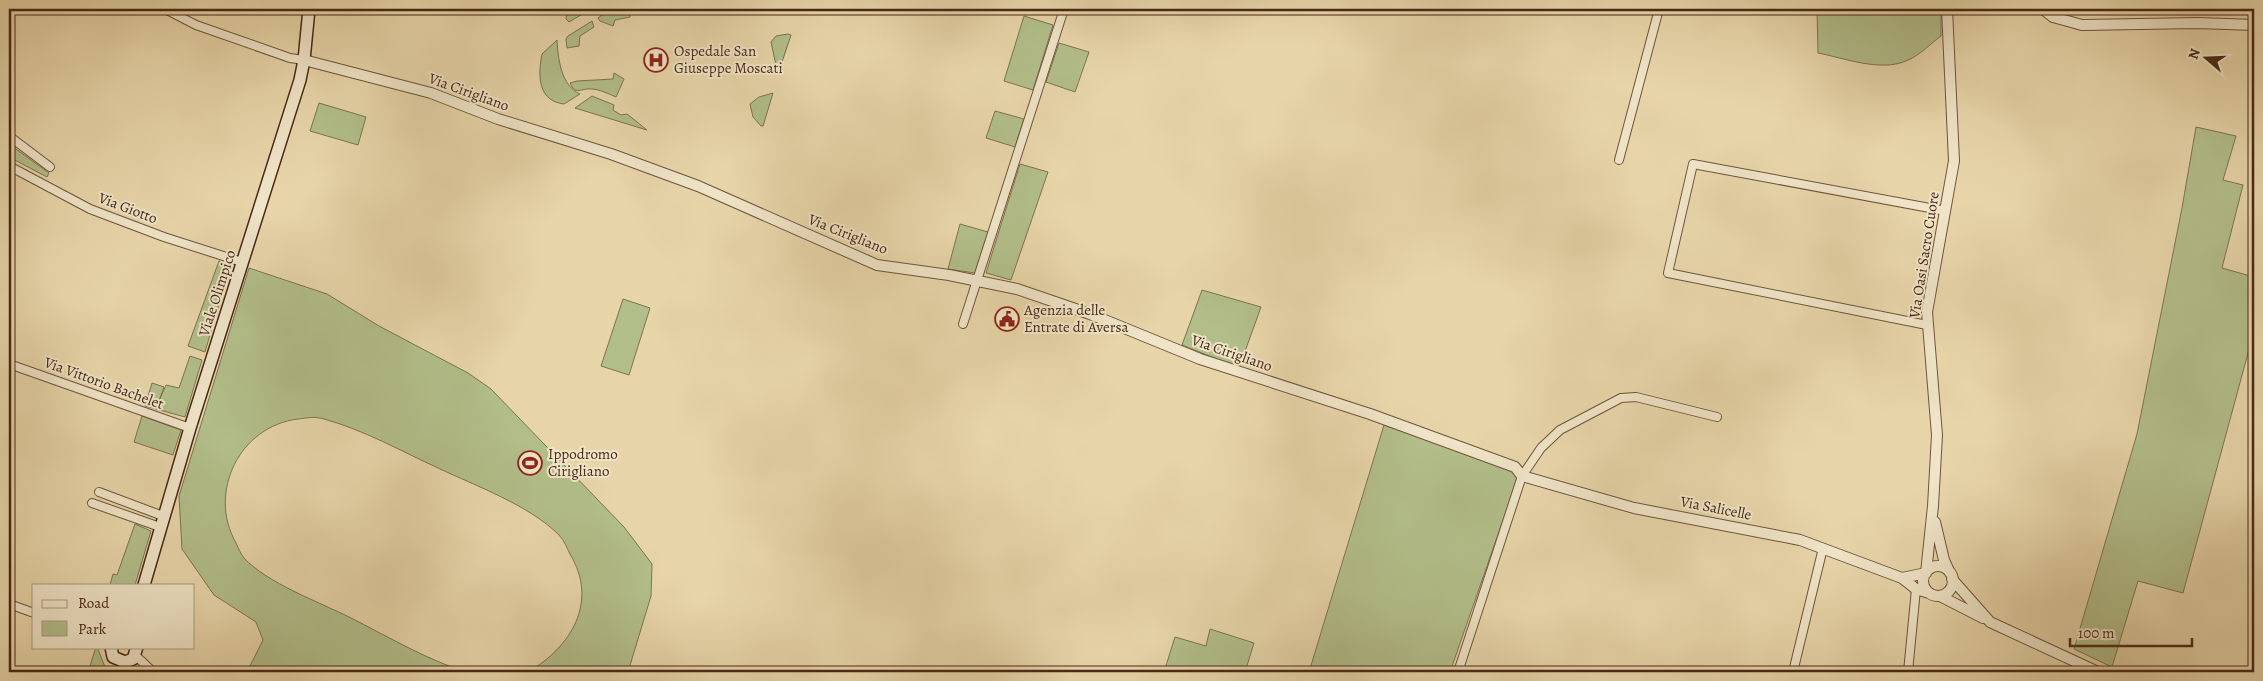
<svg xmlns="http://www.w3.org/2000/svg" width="2263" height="681" font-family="Alegreya,serif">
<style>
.green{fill:#b2be8a;stroke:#7d7350}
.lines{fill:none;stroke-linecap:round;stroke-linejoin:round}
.minor-casing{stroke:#70533c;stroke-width:10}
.tertiary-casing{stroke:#70533c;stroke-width:12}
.secondary-casing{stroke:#482817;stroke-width:14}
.minor{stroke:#efe4c7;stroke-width:8}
.tertiary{stroke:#efe4c7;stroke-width:10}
.secondary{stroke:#efe4c7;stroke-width:11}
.labels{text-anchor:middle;stroke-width:4;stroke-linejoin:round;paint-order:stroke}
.poi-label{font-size:15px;fill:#482817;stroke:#efe4c7;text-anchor:start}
.street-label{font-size:15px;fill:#482817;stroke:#efe4c7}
</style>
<rect width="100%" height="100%" fill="#e7d5a9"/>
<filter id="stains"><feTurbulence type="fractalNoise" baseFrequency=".004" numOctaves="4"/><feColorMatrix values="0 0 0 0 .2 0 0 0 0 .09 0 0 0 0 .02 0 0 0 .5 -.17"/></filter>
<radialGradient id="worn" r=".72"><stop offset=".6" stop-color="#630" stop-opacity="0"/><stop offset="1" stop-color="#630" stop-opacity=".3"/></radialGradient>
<path class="green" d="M567 9H591L569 22 566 19Z
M637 9V11L630 12V17L615 20 613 26 600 21 598 18 606 12Z
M1817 9 1941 11V36C1930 44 1919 56 1906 61 1880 72 1844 58 1818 53Z
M1024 16 1053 25 1033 90 1004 81Z
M592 21 594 27 580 36 579 46 567 48 566 39 568 36Z
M788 34 791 35 779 71 777 70 771 42 776 36Z
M557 40C558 58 561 86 580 94L564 104C537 101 538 74 542 54Z
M1059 43 1089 52 1075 92 1046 82Z
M614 73 624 79 616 97C609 94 599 89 591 89 581 88 576 96 570 83L577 81 613 79Z
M773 93 763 126H761L753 117 750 104 759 97Z
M592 96 614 105 613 110 621 115 627 114 647 130 575 108Z
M319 103 366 117 358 145 310 131Z
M995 111 1024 119 1015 147 986 138Z
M2196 127 2236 136 2223 180 2243 185 2222 268 2254 277V331L2183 593 2138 581 2112 667 2074 649 2137 434 2182 208Z
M9 144 49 173 47 177 9 157Z
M1020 164 1048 172 1011 280 986 273Z
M960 224 988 232 975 273 948 269Z
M219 261 228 266 229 270 205 352 188 346Z
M249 268 327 294 379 326 468 373 491 389 624 527 652 564 651 596 628 672H528C571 647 599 602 570 554 567 548 564 540 559 535 529 505 476 486 438 468 401 451 364 430 324 419 314 416 307 418 298 419 240 426 207 492 236 543 238 548 241 554 244 558 267 583 319 602 349 617 387 636 425 659 466 672H247L263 640 256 622 214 595 182 549 179 496Z
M1202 290 1261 307 1239 368 1182 345Z
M623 299 650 308 629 375 601 366Z
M190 356 202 360 185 417 145 406 152 383 164 387 159 401 166 385 179 388Z
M142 416 181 430 173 455 134 442Z
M1384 425 1511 469 1517 477 1509 503 1450 672H1309Z
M135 524 151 531 135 585H110L113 574 117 575Z
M1210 629 1254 643 1245 672H1164L1175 637 1206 646Z
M96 647H97L107 672H88Z"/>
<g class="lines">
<g class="minor-casing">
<path id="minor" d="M165 9 196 25 290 58 304 60
M9 136 50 167
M1619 160 1659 9
M9 166 90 209 164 237 242 262
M963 324 1064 9
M1927 325 1668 273 1693 164 1946 211
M9 364 190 428
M99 492 163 516
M92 503 160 527
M9 604 34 613
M135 655 153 672
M1458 672 1522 476 1541 448 1560 430 1621 398 1636 397 1717 417
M1793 672 1823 548
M1908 672 1916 589"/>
</g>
<g class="tertiary-casing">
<path id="tertiary" d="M2043 9 2053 17 2082 25 2198 23 2254 25
M304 60 431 93 498 119 611 154 698 186 877 265 949 275 1017 289 1090 314 1200 359 1370 414 1515 467 1522 476 1634 508 1800 540 1902 578 1916 589 1929 593
M1935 522 1944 560 1950 573
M1923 581a15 15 0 1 1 30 0a15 15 0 1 1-30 0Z
M1902 578 1926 573 1933 506 1937 435 1927 312 1954 161 1947 9
M1952 579 1990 622 2098 672
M1940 596 1983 618"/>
</g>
<g class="secondary-casing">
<path id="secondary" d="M144 585 190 428 300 80 304 60 309 9
M111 647 113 657 125 662 133 659 137 647"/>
</g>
<use href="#minor" class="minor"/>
<use href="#tertiary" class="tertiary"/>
<use href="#secondary" class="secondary"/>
</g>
<defs>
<g id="hospital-ring" transform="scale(1.25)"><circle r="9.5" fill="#efe4c7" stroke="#8f2418" stroke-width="1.5"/><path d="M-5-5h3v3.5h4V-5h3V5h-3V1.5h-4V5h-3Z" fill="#8f2418"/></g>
<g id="civic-ring" transform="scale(1.25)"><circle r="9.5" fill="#efe4c7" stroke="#8f2418" stroke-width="1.5"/><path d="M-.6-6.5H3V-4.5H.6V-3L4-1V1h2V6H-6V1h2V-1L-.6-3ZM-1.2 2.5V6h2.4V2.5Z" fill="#8f2418"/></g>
<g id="stadium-ring" transform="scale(1.25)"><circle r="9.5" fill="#efe4c7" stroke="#8f2418" stroke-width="1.5"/><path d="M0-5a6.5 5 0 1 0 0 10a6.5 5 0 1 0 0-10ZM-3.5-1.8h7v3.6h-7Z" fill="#8f2418"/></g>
</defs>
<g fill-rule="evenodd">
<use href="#hospital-ring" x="656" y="60"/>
<use href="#civic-ring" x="1007" y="319"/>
<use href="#stadium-ring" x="530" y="463"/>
</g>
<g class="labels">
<g class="poi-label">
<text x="674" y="56">Ospedale San<tspan x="674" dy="17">Giuseppe Moscati</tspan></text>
<text x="1024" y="315">Agenzia delle<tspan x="1024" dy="17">Entrate di Aversa</tspan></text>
<text x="548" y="459">Ippodromo<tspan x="548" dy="17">Cirigliano</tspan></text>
</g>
<g class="street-label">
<text transform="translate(469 92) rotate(20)" y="5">Via Cirigliano</text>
<text transform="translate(128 208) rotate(21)" y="5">Via Giotto</text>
<text transform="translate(848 234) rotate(22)" y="5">Via Cirigliano</text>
<text transform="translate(1924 255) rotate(-81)" y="5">Via Oasi Sacro Cuore</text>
<text transform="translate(217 293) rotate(-72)" y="5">Viale Olimpico</text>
<text transform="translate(1232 353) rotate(19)" y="5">Via Cirigliano</text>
<text transform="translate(104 383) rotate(20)" y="5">Via Vittorio Bachelet</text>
<text transform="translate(1716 508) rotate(11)" y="5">Via Salicelle</text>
</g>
</g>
<rect width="2263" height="681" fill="none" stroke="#e7d5a9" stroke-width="30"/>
<rect x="10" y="10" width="2243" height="661" fill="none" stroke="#482817" stroke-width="2.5"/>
<rect x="15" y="15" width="2233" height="651" fill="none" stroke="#482817"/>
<rect x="32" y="584" width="162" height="65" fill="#efe4c7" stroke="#ac9981"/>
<rect x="42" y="600" width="25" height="8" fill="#efe4c7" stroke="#ac9981"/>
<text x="78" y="608" font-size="15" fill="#482817">Road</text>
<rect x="42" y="621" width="25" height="15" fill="#b2be8a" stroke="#ac9981"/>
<text x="78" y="634" font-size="15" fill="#482817">Park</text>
<g transform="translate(2206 58) rotate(289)" stroke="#efe4c7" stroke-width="4" paint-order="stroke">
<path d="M0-4L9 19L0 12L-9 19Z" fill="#482817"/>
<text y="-8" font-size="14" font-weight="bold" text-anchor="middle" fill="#482817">N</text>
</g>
<path d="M2070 638v8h122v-8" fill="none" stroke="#482817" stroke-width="2.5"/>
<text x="2078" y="638" font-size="15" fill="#482817" stroke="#efe4c7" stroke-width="4" paint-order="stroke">100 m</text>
<rect width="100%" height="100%" filter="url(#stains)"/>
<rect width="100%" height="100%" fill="url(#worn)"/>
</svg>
